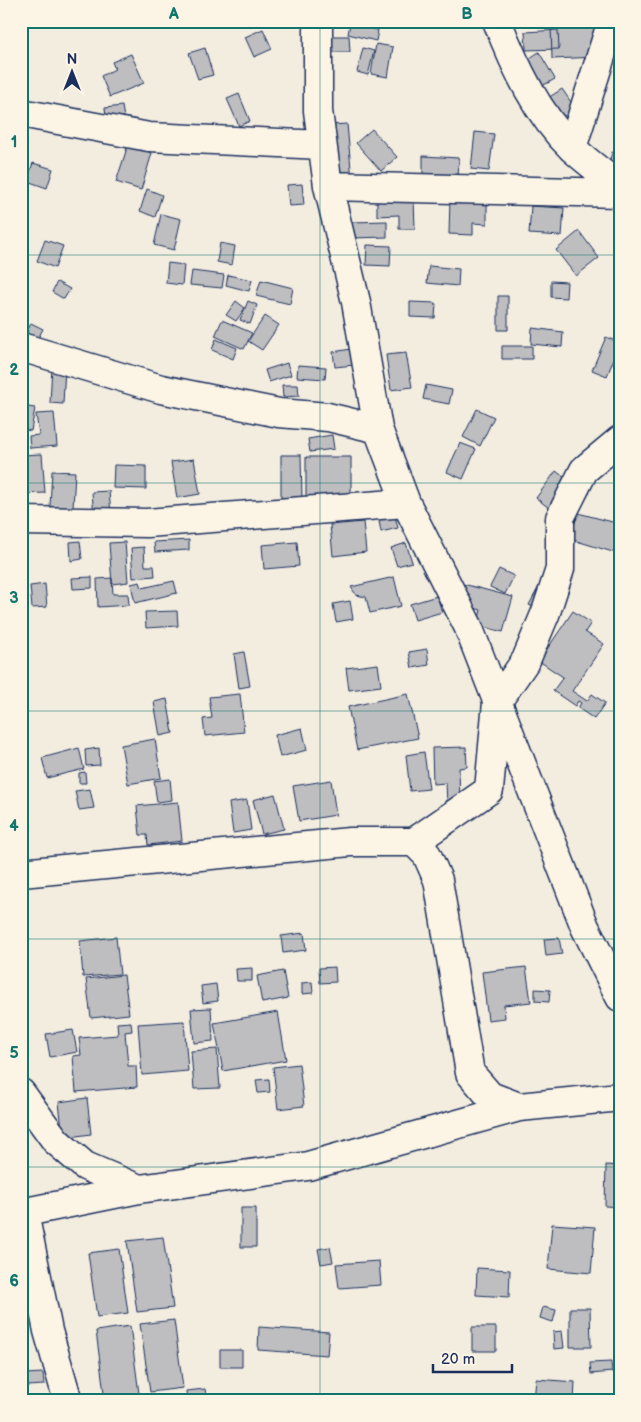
<svg xmlns="http://www.w3.org/2000/svg" width="641" height="1422" font-family="'Balsamiq Sans',sans-serif">
<style>
.building{fill:#bebec0;stroke:#1b2f5e}
.lines{fill:none;stroke-linecap:round;stroke-linejoin:round}
.minor-casing{stroke:#1b2f5e;stroke-width:31}
.minor{stroke:#fcf5e5;stroke-width:28}
.grid{fill:none;stroke:#0f766e;stroke-width:1;stroke-opacity:0.55}
.neatline{fill:none;stroke:#0f766e;stroke-width:2}
.grid-label{font-size:16px;text-anchor:middle;font-weight:bold;fill:#0f766e}
</style>
<rect width="100%" height="100%" fill="#f3ede0"/>
<filter id="ink" filterUnits="userSpaceOnUse"><feTurbulence type="fractalNoise" baseFrequency=".02" numOctaves="2"/><feDisplacementMap in="SourceGraphic" scale="10" xChannelSelector="R" yChannelSelector="G"/><feConvolveMatrix kernelMatrix="1 2 1 2 8 2 1 2 1" color-interpolation-filters="sRGB"/></filter>
<g filter="url(#ink)">
<path class="building" d="M350 24 378 30 376 41 348 34Z
M597 24 598 57 552 59 551 25Z
M263 29 272 49 254 57 245 37Z
M558 30 559 49 526 50 525 32Z
M330 36H349L350 52H331Z
M376 44 393 47 388 77 371 74Z
M205 48 213 75 198 79 189 53Z
M363 48 374 51 368 75 357 72Z
M539 52 555 79 542 86 527 60Z
M131 54 144 83 110 97 101 76 115 69 112 62Z
M21 73 27 86 21 89Z
M562 89 575 108 562 118 548 98Z
M239 94 250 121 239 126 227 99Z
M122 106 125 124 107 125 105 108Z
M347 124 352 180 335 181 330 125Z
M372 129 397 157 381 171 356 143Z
M475 132 494 134 489 171 471 169Z
M128 145 152 153 141 190 116 182Z
M612 152 620 154V175L607 171Z
M423 156 459 158 458 179H423Z
M33 163 53 169 47 188 27 181Z
M302 184 304 205 289 206 287 185Z
M147 189 162 195 155 217 140 211Z
M450 198 487 199V224L473 223V235L449 234Z
M414 199 415 229H399V215L377 216V200Z
M531 206 564 208 562 236 529 234Z
M161 214 181 219 174 250 154 245Z
M387 221V237L352 238V222Z
M579 231 599 258 576 276 556 250Z
M45 240 63 246 55 268 37 261Z
M220 243 235 246 232 265 217 262Z
M367 245 391 246 390 266 366 265Z
M21 261 26 263 21 275Z
M168 263 184 265 182 285 166 283Z
M429 266 459 269 458 286 427 283Z
M192 271 224 275 222 288 190 285Z
M228 275 252 280 249 291 226 285Z
M261 280 293 288 290 304 256 296Z
M551 281 567 282 566 298 551 297Z
M57 282 70 289 64 299 52 292Z
M498 296H508V330H498Z
M236 301 245 308 236 321 226 315Z
M248 301 257 305 250 324 240 320Z
M410 302 436 303 435 318 410 317Z
M265 316 279 325 262 350 248 341Z
M222 320 252 333 244 349 215 336Z
M31 323 43 329 37 340 26 335Z
M532 328 563 332 562 347 531 344Z
M606 337 620 343 607 376 592 370Z
M216 339 237 348 233 359 212 350Z
M502 346H532V359H502Z
M351 349 354 365 335 367 333 352Z
M406 353 412 387 391 390 386 355Z
M287 363 291 375 269 382 265 370Z
M298 365 326 367 325 379 297 377Z
M52 366 65 367 63 404 50 403Z
M282 385H298L299 396 283 397Z
M426 385 452 390 449 404 423 399Z
M21 406 35 408 31 431 21 429Z
M477 409 494 417 480 446 463 437Z
M54 413 57 446 30 448 29 436 39 435 36 414Z
M332 435 334 449 310 452 308 439Z
M460 443 476 449 463 479 447 472Z
M42 454 45 493 21 494V455Z
M281 455H301L302 498H281Z
M306 457H351V496H306Z
M194 459 200 494 177 498 171 462Z
M114 465 146 466V489L113 488Z
M52 471 75 472 73 508 50 507Z
M556 471 569 481 549 508 536 498Z
M109 491 111 514 94 516 92 492Z
M394 512 398 528 381 532 378 515Z
M578 513 620 524V540L616 553 570 539Z
M363 522 366 552 333 556 330 525Z
M189 540V550L155 552 154 542Z
M80 541 82 559 71 561 70 542Z
M125 542 128 582 112 584 109 543Z
M297 542 299 566 264 569 262 545Z
M406 543 412 562 397 566 391 548Z
M144 547 145 566H154L155 576 133 578 131 548Z
M499 569 514 576 505 594 490 587Z
M92 577V588L73 589 72 578Z
M394 577 401 606 370 613 366 597 356 595 351 587Z
M544 577 540 610 529 605Z
M112 578 113 594H128L129 605 98 607 97 579Z
M174 581 177 593 135 603 131 584 140 582 142 588Z
M45 584 47 607 32 608 30 586Z
M463 584 513 597 503 632 477 625 481 610 457 603Z
M437 596 442 612 415 620 410 604Z
M350 601 353 619 336 622 333 604Z
M177 611 178 626 146 628 145 612Z
M573 611 591 623 585 632 604 644 572 691 587 701 592 694 605 703 594 719 578 708 581 703 578 701 575 706 553 691 563 677 539 661Z
M427 649 429 665 412 668 409 652Z
M244 652 250 686 239 688 234 654Z
M378 664 381 686 349 690 346 668Z
M240 694 244 732 205 736 203 719 212 718 209 697Z
M408 694 418 738 357 750 348 707Z
M167 699 173 733 160 736 154 702Z
M302 728 307 750 280 757 275 735Z
M155 739 161 778 128 784 121 745Z
M466 747 467 767 459 768 460 804H447L446 783 433 784 432 748Z
M79 748 84 769 47 778 42 758Z
M99 748 100 765 86 766 85 750Z
M424 752 429 789 410 791 406 755Z
M85 772 86 783H79V773Z
M170 779 172 800 157 802 154 781Z
M331 780 336 815 299 821 293 786Z
M90 789 94 808 79 810 75 791Z
M275 794 284 829 262 834 253 800Z
M247 800 251 830 233 833 229 803Z
M178 802 182 841 148 845 147 835H140L137 806Z
M304 933 306 950 283 953 281 936Z
M116 937 120 974 83 977 80 941Z
M559 938 562 954 546 956 544 939Z
M335 967 336 982 320 983 319 968Z
M526 967 531 1002 504 1005 505 1018 488 1020 482 972Z
M252 968V981H237L236 969Z
M283 971 288 998 262 1003 257 976Z
M124 975 129 1014 91 1018 86 979Z
M312 982 313 993 302 994V983Z
M216 984 218 1001 203 1003 201 986Z
M535 989 550 990 549 1002 535 1001Z
M211 1008 213 1041 194 1043 191 1009Z
M278 1012 286 1060 223 1071 214 1023Z
M184 1021 188 1071 142 1075 138 1024Z
M131 1022 132 1031 125 1032 128 1066H136L137 1087 76 1092 73 1056 81 1055 79 1038 118 1035 117 1023Z
M73 1030 77 1052 50 1057 46 1034Z
M217 1049 220 1088 194 1089 191 1051Z
M299 1064 304 1106 278 1109 273 1067Z
M269 1079 270 1092 258 1093 256 1080Z
M87 1098 91 1134 63 1138 59 1102Z
M606 1165 620 1166V1207L605 1206Z
M241 1208H256V1247H241Z
M552 1224 595 1227 591 1273 548 1269Z
M163 1237 173 1308 137 1312 127 1241Z
M330 1247 333 1262 321 1264 318 1249Z
M119 1249 128 1313 97 1317 88 1253Z
M379 1261 381 1285 339 1288 336 1264Z
M477 1268 510 1270 509 1297 476 1295Z
M543 1307 556 1310 553 1322 540 1318Z
M570 1308H590L591 1347H570Z
M174 1320 183 1388 150 1392 140 1324Z
M130 1326 140 1401H105L96 1331Z
M259 1327 329 1332 327 1355 258 1350Z
M472 1327H496V1351H472Z
M562 1331 564 1348 554 1349 553 1332Z
M220 1350H242V1367H220Z
M611 1362 612 1372 591 1374 590 1363Z
M43 1373 44 1385 27 1386 25 1374Z
M536 1379 575 1382 574 1401H534Z
M205 1389 207 1401H187L186 1391Z"/>
<g class="lines">
<g class="minor-casing">
<path id="minor" d="M318 21V111L328 186 356 302 378 429 406 503 468 626 585 927 620 997
M497 21C515 66 537 114 572 148 587 162 604 174 620 187
M21 113 149 137 322 145
M572 148 612 21
M328 186 620 193
M21 347 161 389 279 413 328 417 378 429
M21 521 147 523 406 503
M414 842 427 855 438 880 470 1073 490 1096 519 1107
M21 873 350 842H414L489 790 497 702 526 660 546 612 560 569V518L584 470 620 440
M21 1093 56 1141 85 1166 139 1189
M21 1213 139 1189 308 1166 519 1107 620 1097
M24 1213 48 1331 68 1401"/>
</g>
<use href="#minor" class="minor"/>
</g>
</g>
<path class="grid" d="M320 21V1401M21 255H620M21 483H620M21 711H620M21 939H620M21 1167H620"/>
<rect width="641" height="1422" fill="none" stroke="#fcf5e5" stroke-width="55"/>
<g transform="translate(72 72)" stroke="#fcf5e5" stroke-width="4" paint-order="stroke">
<path d="M0-4L9 19L0 12L-9 19Z" fill="#1b2f5e"/>
<text y="-8" font-size="14" font-weight="bold" text-anchor="middle" fill="#1b2f5e">N</text>
</g>
<path d="M433 1364v8h79v-8" fill="none" stroke="#1b2f5e" stroke-width="2.5"/>
<text x="441" y="1364" font-size="15" fill="#1b2f5e" stroke="#fcf5e5" stroke-width="4" paint-order="stroke">20 m</text>
<rect x="28" y="28" width="586" height="1366" class="neatline"/>
<g class="grid-label">
<text x="174" y="19">A</text>
<text x="467" y="19">B</text>
<text x="14" y="147">1</text>
<text x="14" y="375">2</text>
<text x="14" y="603">3</text>
<text x="14" y="831">4</text>
<text x="14" y="1058">5</text>
<text x="14" y="1286">6</text>
</g>
</svg>
